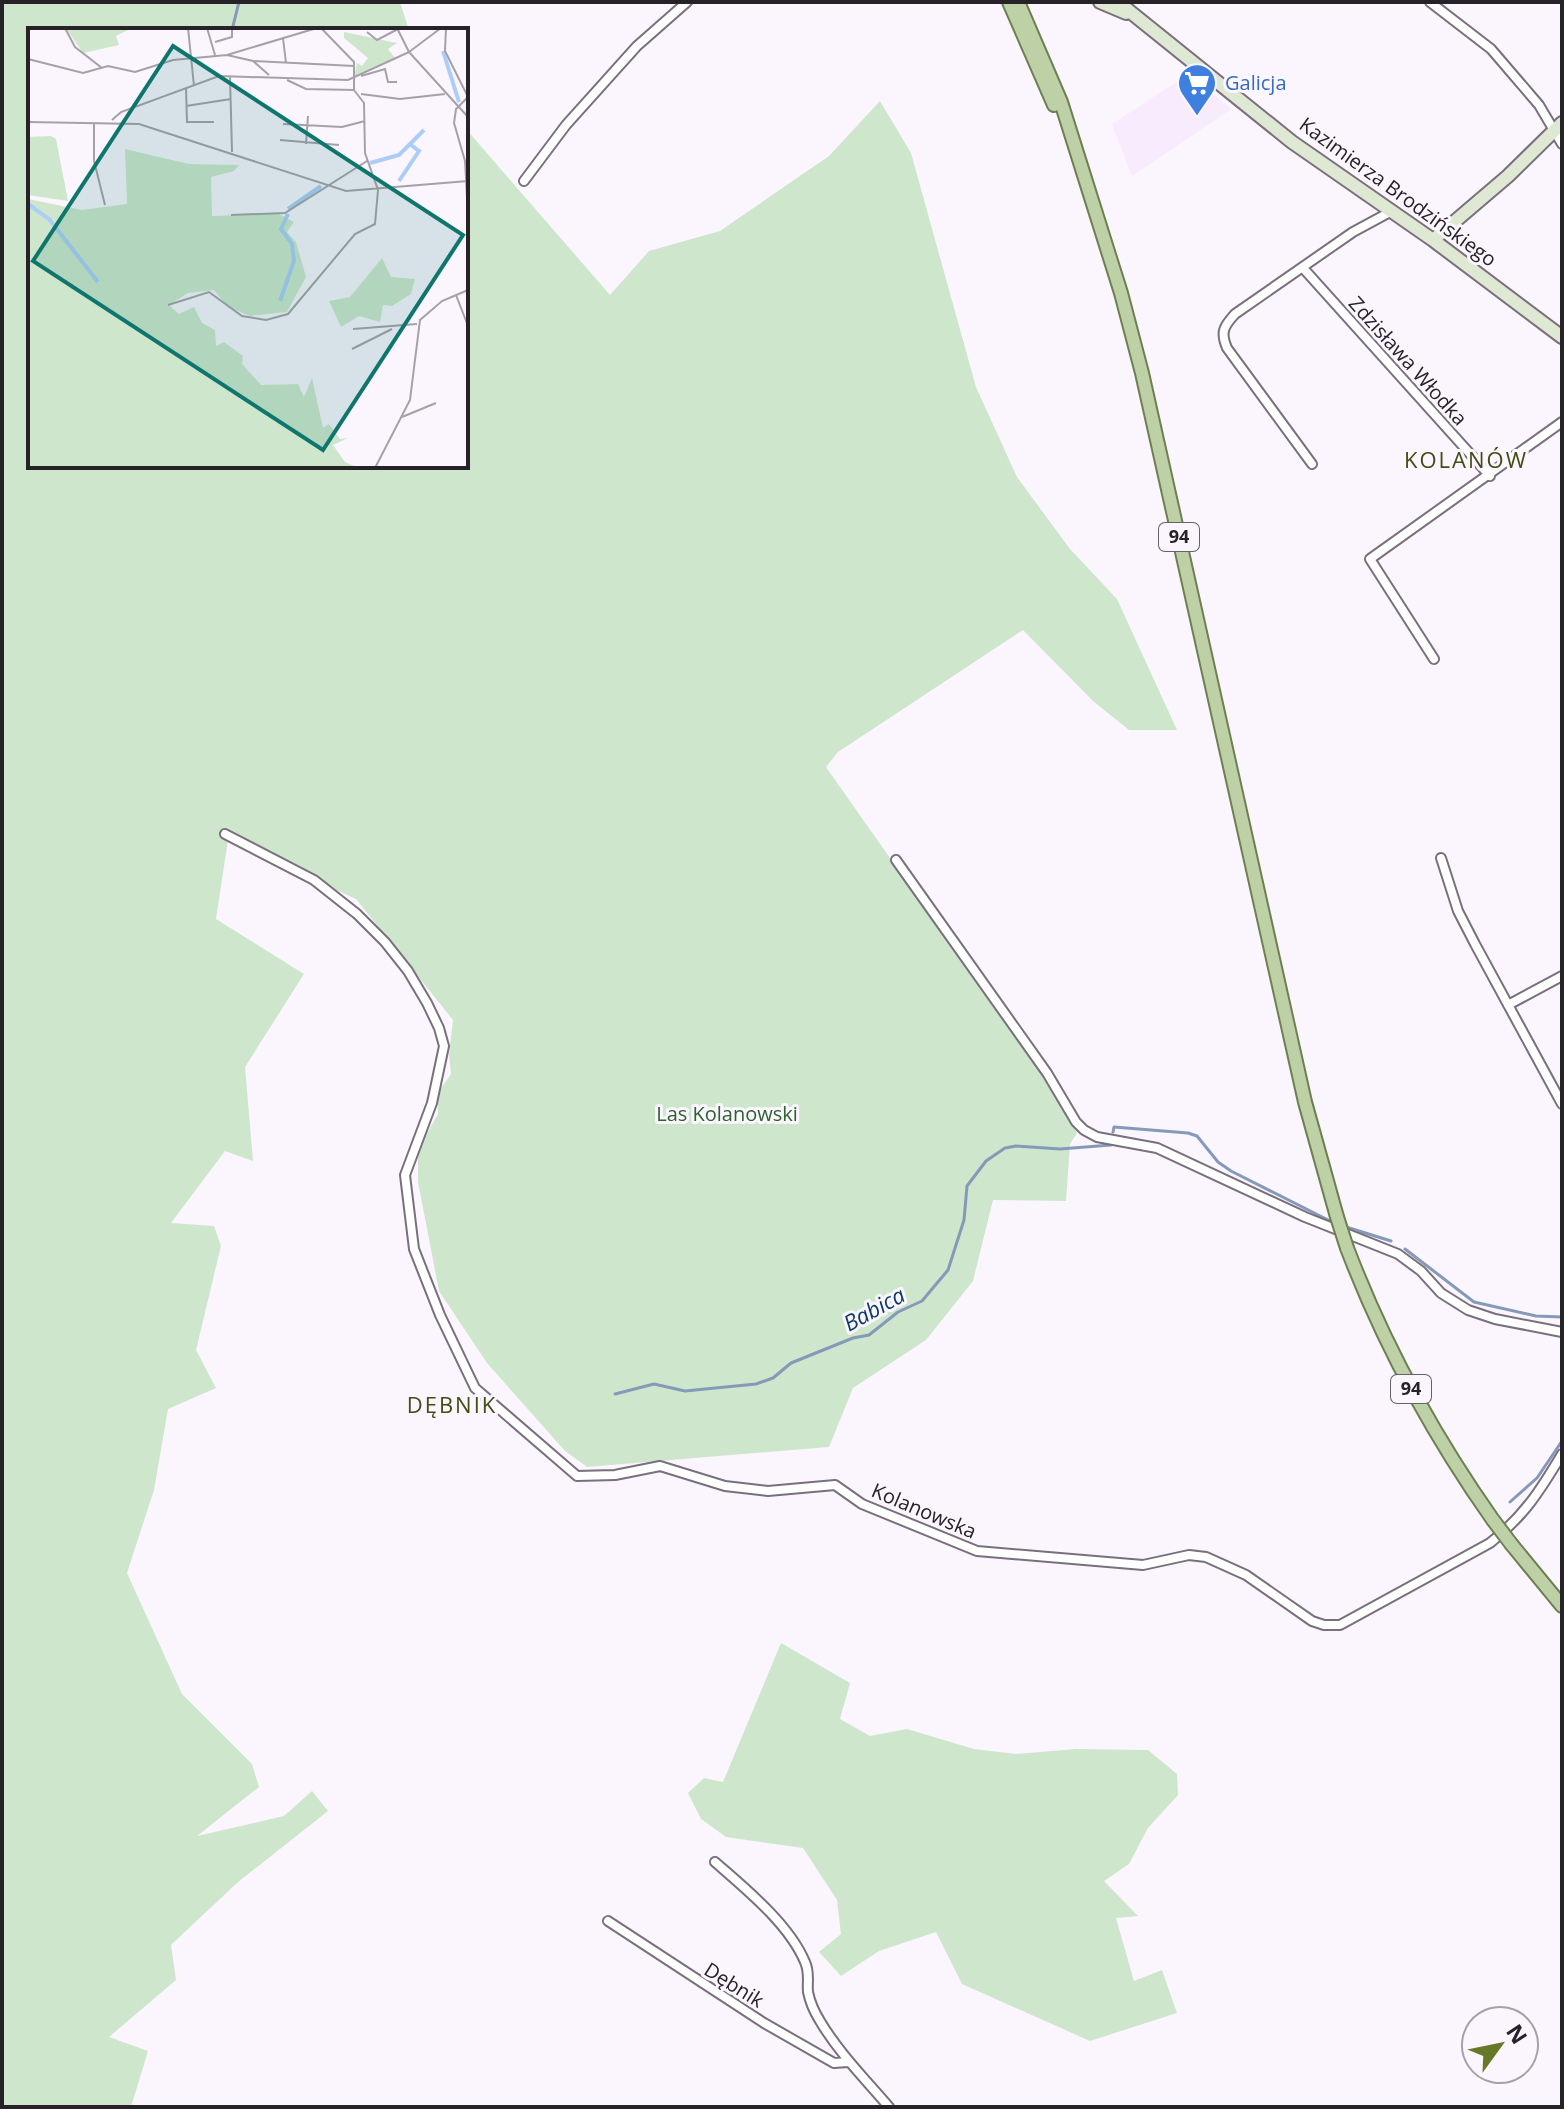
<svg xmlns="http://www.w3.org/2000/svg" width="1564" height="2109" font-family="'Open Sans',sans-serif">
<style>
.built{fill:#f8ebfe}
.green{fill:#cee7cc}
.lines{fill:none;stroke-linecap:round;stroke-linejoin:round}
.stream{stroke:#849ab8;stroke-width:3}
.street-casing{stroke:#796f7d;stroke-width:12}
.secondary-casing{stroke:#796f7d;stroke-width:16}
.primary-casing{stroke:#6d8054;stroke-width:16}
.street{stroke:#fff;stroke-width:8}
.secondary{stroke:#dfe8d3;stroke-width:12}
.primary{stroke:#bed1a6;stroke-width:12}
.primary-bridge-casing{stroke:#6d8054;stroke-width:16;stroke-linecap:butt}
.primary-bridge{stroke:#bed1a6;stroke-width:12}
.labels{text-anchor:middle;stroke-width:6;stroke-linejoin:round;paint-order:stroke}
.shield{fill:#fbf5fe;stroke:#666168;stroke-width:2}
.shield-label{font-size:18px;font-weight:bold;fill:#262228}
.shop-label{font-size:20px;fill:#366cbe;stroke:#fbf5fe;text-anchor:start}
.street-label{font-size:20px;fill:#262228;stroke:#fbf5fe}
.park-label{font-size:20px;fill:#2f612e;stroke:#fbf5fe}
.neighbourhood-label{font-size:22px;letter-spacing:2px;fill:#424d15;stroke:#fbf5fe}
.water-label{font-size:22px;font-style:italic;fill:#0a3a6a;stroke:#fbf5fe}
.inset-river{fill:none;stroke:#accef6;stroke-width:4}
.inset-road{fill:none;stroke:#a6a1a8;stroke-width:2}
.view{fill:#0f766e;fill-opacity:0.15;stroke:#0f766e;stroke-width:4}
.inset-edge{fill:none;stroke:#262228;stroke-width:4}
</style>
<rect width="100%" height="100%" fill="#fbf5fe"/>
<path class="built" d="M1189 74 1231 109 1132 176 1112 124Z"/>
<path class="green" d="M2 2H400L409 30H30V466H466V129L610 295 649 251 720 231 829 156 880 101 911 153 976 387 1017 477 1070 549 1117 599 1177 730H1129L1093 701 1023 630 838 752 826 767 1058 1097 1077 1133 1070 1144 1066 1201 993 1200 973 1281 926 1340 853 1388 829 1447 587 1467 565 1451 487 1363 439 1291 418 1182V1149L438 1114 437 1094 451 1074 449 1054 453 1020 356 899 228 840 216 919 304 974 245 1067 253 1161 225 1151 171 1223 214 1226 221 1246 196 1350 216 1388 168 1409 154 1490 127 1573 182 1694 252 1764 259 1787 197 1836 284 1816 312 1791 328 1811 238 1882 171 1945 176 1980 109 2037 148 2051 131 2107H2Z
M781 1643 850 1683 840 1719 870 1736 907 1729 974 1749 1016 1754 1076 1749 1148 1750 1177 1774 1178 1795 1148 1828 1129 1864 1104 1881 1138 1916 1116 1918 1134 1981 1162 1970 1177 2013 1090 2041 962 1984 936 1932 879 1951 841 1976 819 1952 841 1934 837 1900 803 1848 726 1837 701 1819 688 1793 704 1778 723 1782Z"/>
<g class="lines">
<path class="stream" d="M232 30 239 2
M1113 1132 1114 1127 1188 1133 1197 1136 1218 1162 1231 1171 1336 1224
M1343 1226 1391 1241
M1405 1249 1474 1302 1536 1316 1562 1317
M615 1394 654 1384 685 1391 756 1384 773 1378 791 1363 853 1338 869 1335 898 1312 922 1301 948 1270 964 1220 967 1186 986 1161 1005 1148 1016 1146 1060 1149 1111 1145
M1510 1502 1537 1478 1562 1441"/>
<g class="street-casing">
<path id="street" d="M1430 2 1491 49 1539 105 1562 144
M524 181 566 125 637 46 687 2
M1303 268 1490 476
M1312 464 1227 348C1220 332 1224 326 1235 314L1353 232 1390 212
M1434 659 1370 559 1562 422
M225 834 314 880 357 914 385 942 408 971 427 1003 439 1028 444 1046 432 1103 405 1175 414 1249 440 1315 475 1388 577 1476 615 1475 660 1466 725 1486 768 1491 835 1485 862 1504 977 1551 1143 1565 1189 1555 1206 1557 1246 1575 1312 1621 1324 1625H1340L1490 1543C1524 1516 1540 1491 1562 1454
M1441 858 1458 911 1475 944 1562 1104
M896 860 1047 1073 1076 1122 1084 1130 1097 1137 1157 1148 1305 1217 1398 1254 1421 1271 1441 1293 1468 1310 1495 1319 1562 1332
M1508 1005 1562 976
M715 1862C746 1889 789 1924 805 1962 810 1973 807 1981 808 1992 810 2002 815 2013 820 2021 839 2053 865 2079 889 2107
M608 1921 764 2023 834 2063 848 2062"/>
</g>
<g class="secondary-casing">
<path id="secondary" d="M1100 2 1126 13
M1118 2 1292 142 1433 240 1562 337
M1433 240 1508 176 1562 123"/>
</g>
<g class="primary-casing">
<path id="primary" d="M1009 2 1054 105
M1018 2 1061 102 1121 293 1142 373 1305 1102 1337 1217
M1347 1248C1384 1345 1433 1435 1493 1520
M1512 1545 1562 1606"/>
</g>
<use href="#street" class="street"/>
<use href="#secondary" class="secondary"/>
<use href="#primary" class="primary"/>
<g class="primary-bridge-casing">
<path id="primary-bridge" d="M1337 1217 1347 1248
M1493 1520 1512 1545"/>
</g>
<use href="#primary-bridge" class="primary-bridge"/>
</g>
<defs>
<g id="supermarket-pin" transform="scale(2)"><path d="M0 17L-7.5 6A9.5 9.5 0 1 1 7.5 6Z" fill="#3f7fe0" stroke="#fbf5fe"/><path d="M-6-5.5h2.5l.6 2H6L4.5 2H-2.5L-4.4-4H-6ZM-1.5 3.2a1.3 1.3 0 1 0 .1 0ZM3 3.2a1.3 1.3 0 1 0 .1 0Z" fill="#fff"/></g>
</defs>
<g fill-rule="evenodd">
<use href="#supermarket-pin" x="1197" y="83"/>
</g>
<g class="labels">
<g class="shield">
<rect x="1159" y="523" width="40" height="28" rx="6"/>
<rect x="1391" y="1375" width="40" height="28" rx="6"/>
</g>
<g class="shield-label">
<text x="1179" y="543">94</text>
<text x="1411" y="1395">94</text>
</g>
<g class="shop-label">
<text x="1225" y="90">Galicja</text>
</g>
<g class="street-label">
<text transform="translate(1398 192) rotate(36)" y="7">Kazimierza Brodzińskiego</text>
<text transform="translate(1408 361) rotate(48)" y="7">Zdzisława Włodka</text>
<text transform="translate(924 1511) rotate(23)" y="7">Kolanowska</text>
<text transform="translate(734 1985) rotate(32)" y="7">Dębnik</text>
</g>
<g class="park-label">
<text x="727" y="1121">Las Kolanowski</text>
</g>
<g class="neighbourhood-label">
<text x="1466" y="468">KOLANÓW</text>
<text x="452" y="1413">DĘBNIK</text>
</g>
<g class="water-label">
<text transform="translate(874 1309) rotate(-29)" y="8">Babica</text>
</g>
</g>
<g transform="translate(28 28)">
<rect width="440" height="440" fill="#fbf5fe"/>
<path d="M38 0H104L88 8 91 17 55 25ZM316 4 369 15 360 21 367 30 326 49 329 35 334 38 340 30 316 10ZM23 108 28 111 40 173 0 167V109ZM97 121 161 136 211 137 206 143 183 149 184 188 251 186 266 194 259 204 268 214 278 249 259 284 222 288 200 279 186 262 160 265 141 277 151 286 166 279 174 295 187 302 188 318 196 314 215 328 214 336 233 357 270 356 276 369 284 350 295 400 301 396 312 411 320 410 305 417 317 434 331 440H0V171L54 182 99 176ZM354 230 363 249 387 251 383 266 364 278 355 277 352 294 331 288 313 299 301 273 322 269Z" fill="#cee7cc"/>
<path class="inset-river" d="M415 23 431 74M342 135 371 127 396 102M371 153 391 123 383 117M0 176 21 191 70 254M260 181 293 158M252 273 266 233 264 216 253 201 260 186"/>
<path class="inset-road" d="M37 0 47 19 74 40M160 0 166 58M179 0 187 27M293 0 326 34V62M369 0 381 24 413 0M418 0 417 23 440 69M339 4 349 12 370 1M255 10 258 35M187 14 204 9V0M199 27 289 0M0 31 55 45 80 38 107 44 145 32 199 27 225 33 241 47M225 33 326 38M333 48 357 41 360 54H369M202 49 204 124M259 52 278 61 326 62M158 61 159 94H186M333 66 372 71 417 66M440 69 428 81 426 95 437 133 440 188M158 78 203 71M84 92 93 84 191 48 320 52 381 24 440 89M0 94 111 96 318 163 440 153M66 96V133L77 177M255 96 314 99 337 93M252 112 311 117M278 116 280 88M203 187 257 185 339 133M428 267 440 298M140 277 181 264 214 288 238 292 260 286 327 206 347 196 350 162 337 125 336 75 326 62M325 301 389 296M324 321 364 301M374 389 408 375M347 440 382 372 392 292 414 273 440 262"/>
<path class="view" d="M145 18 435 207 295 422 5 233Z"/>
<rect width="440" height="440" class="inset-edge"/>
</g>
<rect width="1564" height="2109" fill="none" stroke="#262228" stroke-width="8"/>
<g transform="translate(1500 2045) rotate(57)"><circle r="38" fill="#fbf5fe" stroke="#a6a1a8" stroke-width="2"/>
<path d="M0-6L14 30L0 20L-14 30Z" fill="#677827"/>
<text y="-12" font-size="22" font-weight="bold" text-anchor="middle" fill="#262228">N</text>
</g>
</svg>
